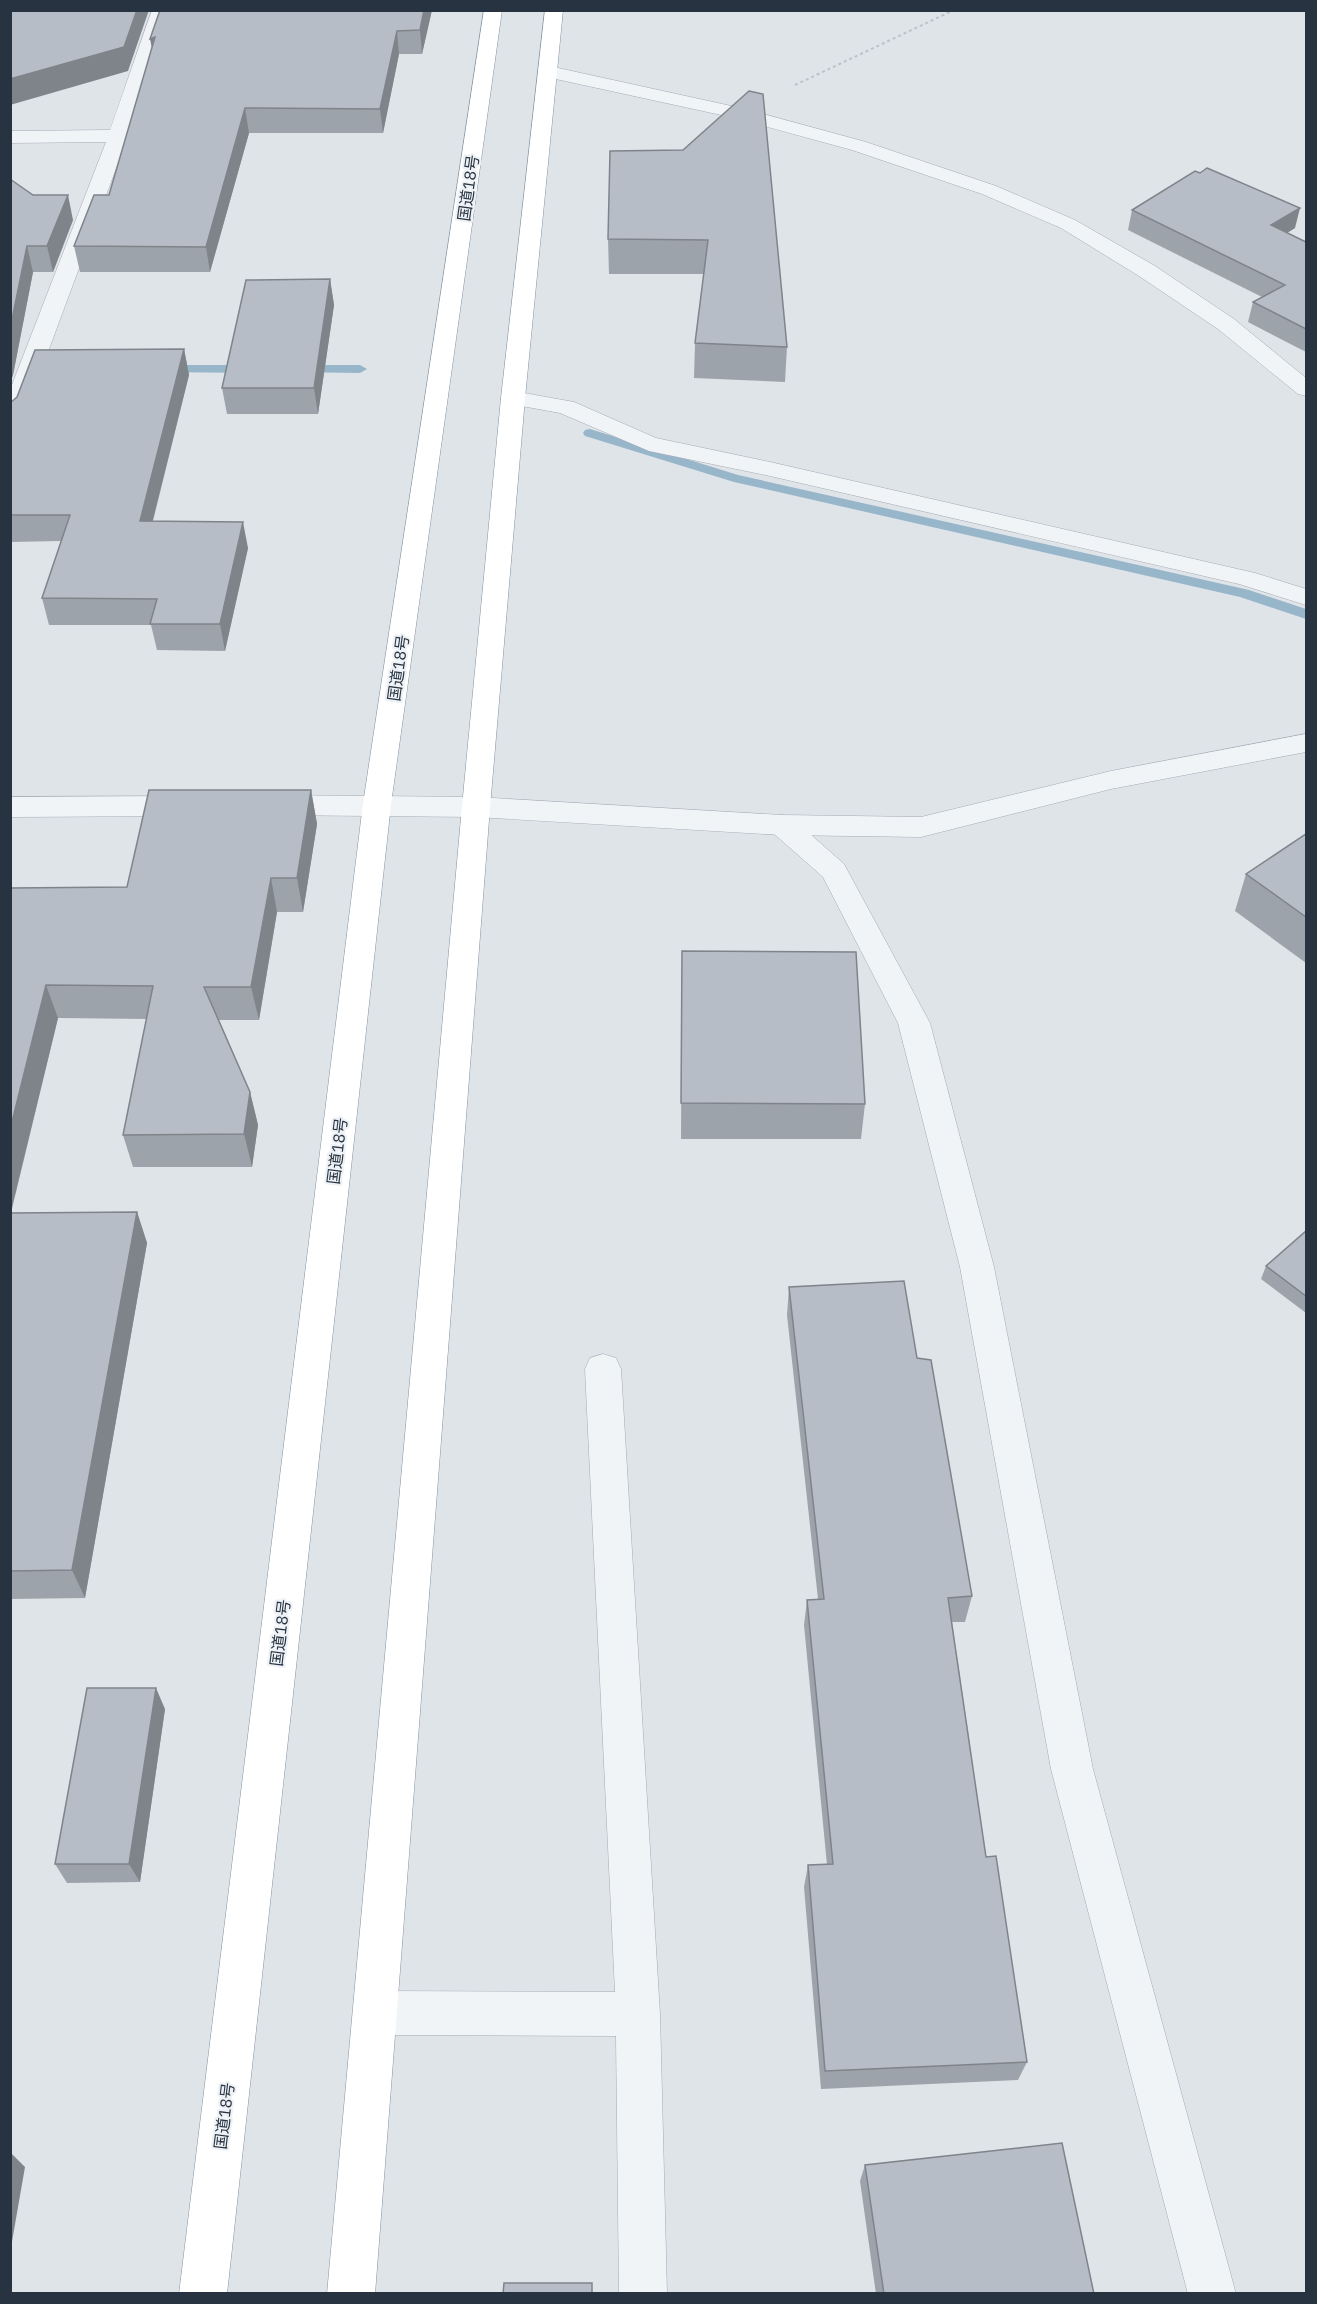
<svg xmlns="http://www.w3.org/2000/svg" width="1317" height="2304" font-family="'IBM Plex Sans','Noto Sans JP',sans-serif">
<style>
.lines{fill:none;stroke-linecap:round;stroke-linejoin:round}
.stream{fill:#98b6ca;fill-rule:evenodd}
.service-casing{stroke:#a4abb3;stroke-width:1}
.minor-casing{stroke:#a4abb3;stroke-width:1}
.trunk-casing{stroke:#8593a0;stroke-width:1}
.path{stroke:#bcc2c7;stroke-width:2;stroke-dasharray:3 3;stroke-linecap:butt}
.service{fill:#f1f4f7;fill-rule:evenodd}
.minor{fill:#f1f4f7;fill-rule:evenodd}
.trunk{fill:#fff;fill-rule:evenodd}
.wall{fill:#9da3aa}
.shaded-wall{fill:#7f848b}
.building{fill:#b6bdc6;stroke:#7f848b;stroke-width:1.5}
.labels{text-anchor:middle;stroke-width:4.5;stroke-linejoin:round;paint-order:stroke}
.street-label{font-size:16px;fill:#273340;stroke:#eef2f6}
</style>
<rect width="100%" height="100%" fill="#dfe4e9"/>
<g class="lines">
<path class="stream" d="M163 365H253L260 369 253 373 158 372 156 369 158 366Z
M298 365H360L367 369 360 373 293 372 291 369Z
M590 429 738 475 1249 590 1306 609V619L1240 597 734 482 585 436 583 433 585 430Z"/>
<g class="service-casing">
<path id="service" d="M782 815 792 818 844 864 930 1023 994 1267 1093 1769 1236 2294H1188L1051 1769 960 1267 898 1023 823 877 772 832 768 825 772 818Z
M603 1354 616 1358 621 1369 660 2014 667 2294H619L616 2036 375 2035 359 2029 353 2013 359 1997 375 1991 615 1992 585 1369 590 1358Z"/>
</g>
<g class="minor-casing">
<path id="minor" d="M152 10H170L128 136 22 422 18 427 10 429V390L106 142 10 143V131L110 130Z
M549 66 745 109 866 142 996 186 1075 220 1155 266 1234 319 1306 378V396L1298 394 1218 329 1139 276 1061 228 982 194 852 150 735 118 542 76 540 72 542 68Z
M513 391 574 402 656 438 770 462 1255 573 1306 589V605L1239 584 770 476 649 451 560 413 505 403 501 398 505 393Z
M1306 734V752L1111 789 921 837 782 835 476 817 268 815 258 812 254 805 258 798 268 795 476 797 782 815 921 817 1111 771Z
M189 796 199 799 203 806 199 813 189 816 10 817V797Z"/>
</g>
<g class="trunk-casing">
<path id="trunk" d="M484 10H502L391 804 227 2294H179L363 804Z
M545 10H563L525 398 490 807 375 2294H327L462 807 501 398Z"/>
</g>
<path class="path" d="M795 85 954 10"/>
<use href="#service" class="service"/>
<use href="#minor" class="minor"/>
<use href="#trunk" class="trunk"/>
</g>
<path class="wall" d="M160 10H432L422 54H399L383 133H249L210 272H80L74 246 109 195 152 48Z
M683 150 787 347 785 382 694 378 695 343 704 274H609L608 239Z
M10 179 33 195 73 220 53 272H33L13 375 10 383Z
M1132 210 1295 228 1287 233 1306 242V352L1248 322 1253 302 1262 297 1128 230Z
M330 279 334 305 318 414H227L222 388Z
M184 349 189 375 153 521 248 548 225 651 157 650 151 625H49L42 598 61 541 10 542V403Z
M311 790 317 824 303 912H277L259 1020H219L250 1092 258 1125 252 1167H133L123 1135 147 1019 58 1018 11 1213 137 1212 147 1243 85 1598 10 1599V888L127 887Z
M1306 834V963L1235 911 1246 874Z
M682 951 865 1104 861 1139H681Z
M1306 1231V1313L1261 1279 1266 1266Z
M789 1287 917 1358 972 1596 965 1622H952L986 1857 1027 2062 1018 2080 821 2089 804 1887 808 1865H827L804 1625 807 1600 818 1599 787 1315Z
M165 1709 140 1882 67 1883 55 1864Z
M865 2165 1094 2294H876L860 2181Z"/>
<path class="shaded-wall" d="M137 10H149L128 71 10 105V79Z
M424 10H432L422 54 420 30Z
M397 31 399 54 383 133 380 109Z
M155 37V63L150 39Z
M245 108 249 133 210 272 206 247Z
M68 195 73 220 53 272 47 246Z
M1300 208 1295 228 1267 245 1271 225Z
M27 246 33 272 13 375 10 383V329Z
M330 279 334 305 318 414 314 388Z
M184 349 189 375 146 547 140 521Z
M243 522 248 548 225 651 220 624Z
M311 790 317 824 303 912 297 878Z
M271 878 277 912 259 1020 251 987Z
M46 985 58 1018 10 1215V1130Z
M250 1092 258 1125 252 1167 244 1134Z
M137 1212 147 1243 85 1598 72 1570Z
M156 1688 165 1709 140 1882 129 1864Z
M10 2152 25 2167 10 2253Z"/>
<path class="building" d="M10 10H137L124 47 10 79Z
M160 10H424L420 30 397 31 380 109 245 108 206 247 74 246 94 195H109L155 37 150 39Z
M749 91 763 94 787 347 695 343 708 240 608 239 610 151 683 150Z
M1207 168 1300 208 1271 225 1306 242V329L1253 302 1285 285 1132 210 1195 171 1200 173Z
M10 179 33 195H68L47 246H27L10 329Z
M330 279 314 388H222L246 280Z
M184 349 140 521 243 522 220 624H150L157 599 42 598 70 515H10V403L17 397 35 350Z
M149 790H311L297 878H271L251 987H204L250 1092 244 1134 123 1135 153 986 46 985 10 1130V888L127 887Z
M1306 834V917L1246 874Z
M682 951 856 952 865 1104 681 1103Z
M137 1212 72 1570 10 1571V1213Z
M1306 1231V1296L1266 1266Z
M904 1281 917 1358 931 1360 972 1596 948 1598 986 1857 996 1856 1027 2062 825 2071 808 1865 833 1864 807 1600 824 1599 789 1287Z
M87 1688H156L129 1864H55Z
M1062 2143 1094 2294H884L865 2165Z
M504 2283H592V2294H503Z"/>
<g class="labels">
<g class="street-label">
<text transform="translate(468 188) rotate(-82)" y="6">国道18号</text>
<text transform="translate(398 668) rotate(-82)" y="6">国道18号</text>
<text transform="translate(337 1151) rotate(-83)" y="6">国道18号</text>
<text transform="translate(280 1633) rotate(-83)" y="6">国道18号</text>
<text transform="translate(224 2116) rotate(-83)" y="6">国道18号</text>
</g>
</g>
<rect width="1317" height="2304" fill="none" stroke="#273340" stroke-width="24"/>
</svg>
